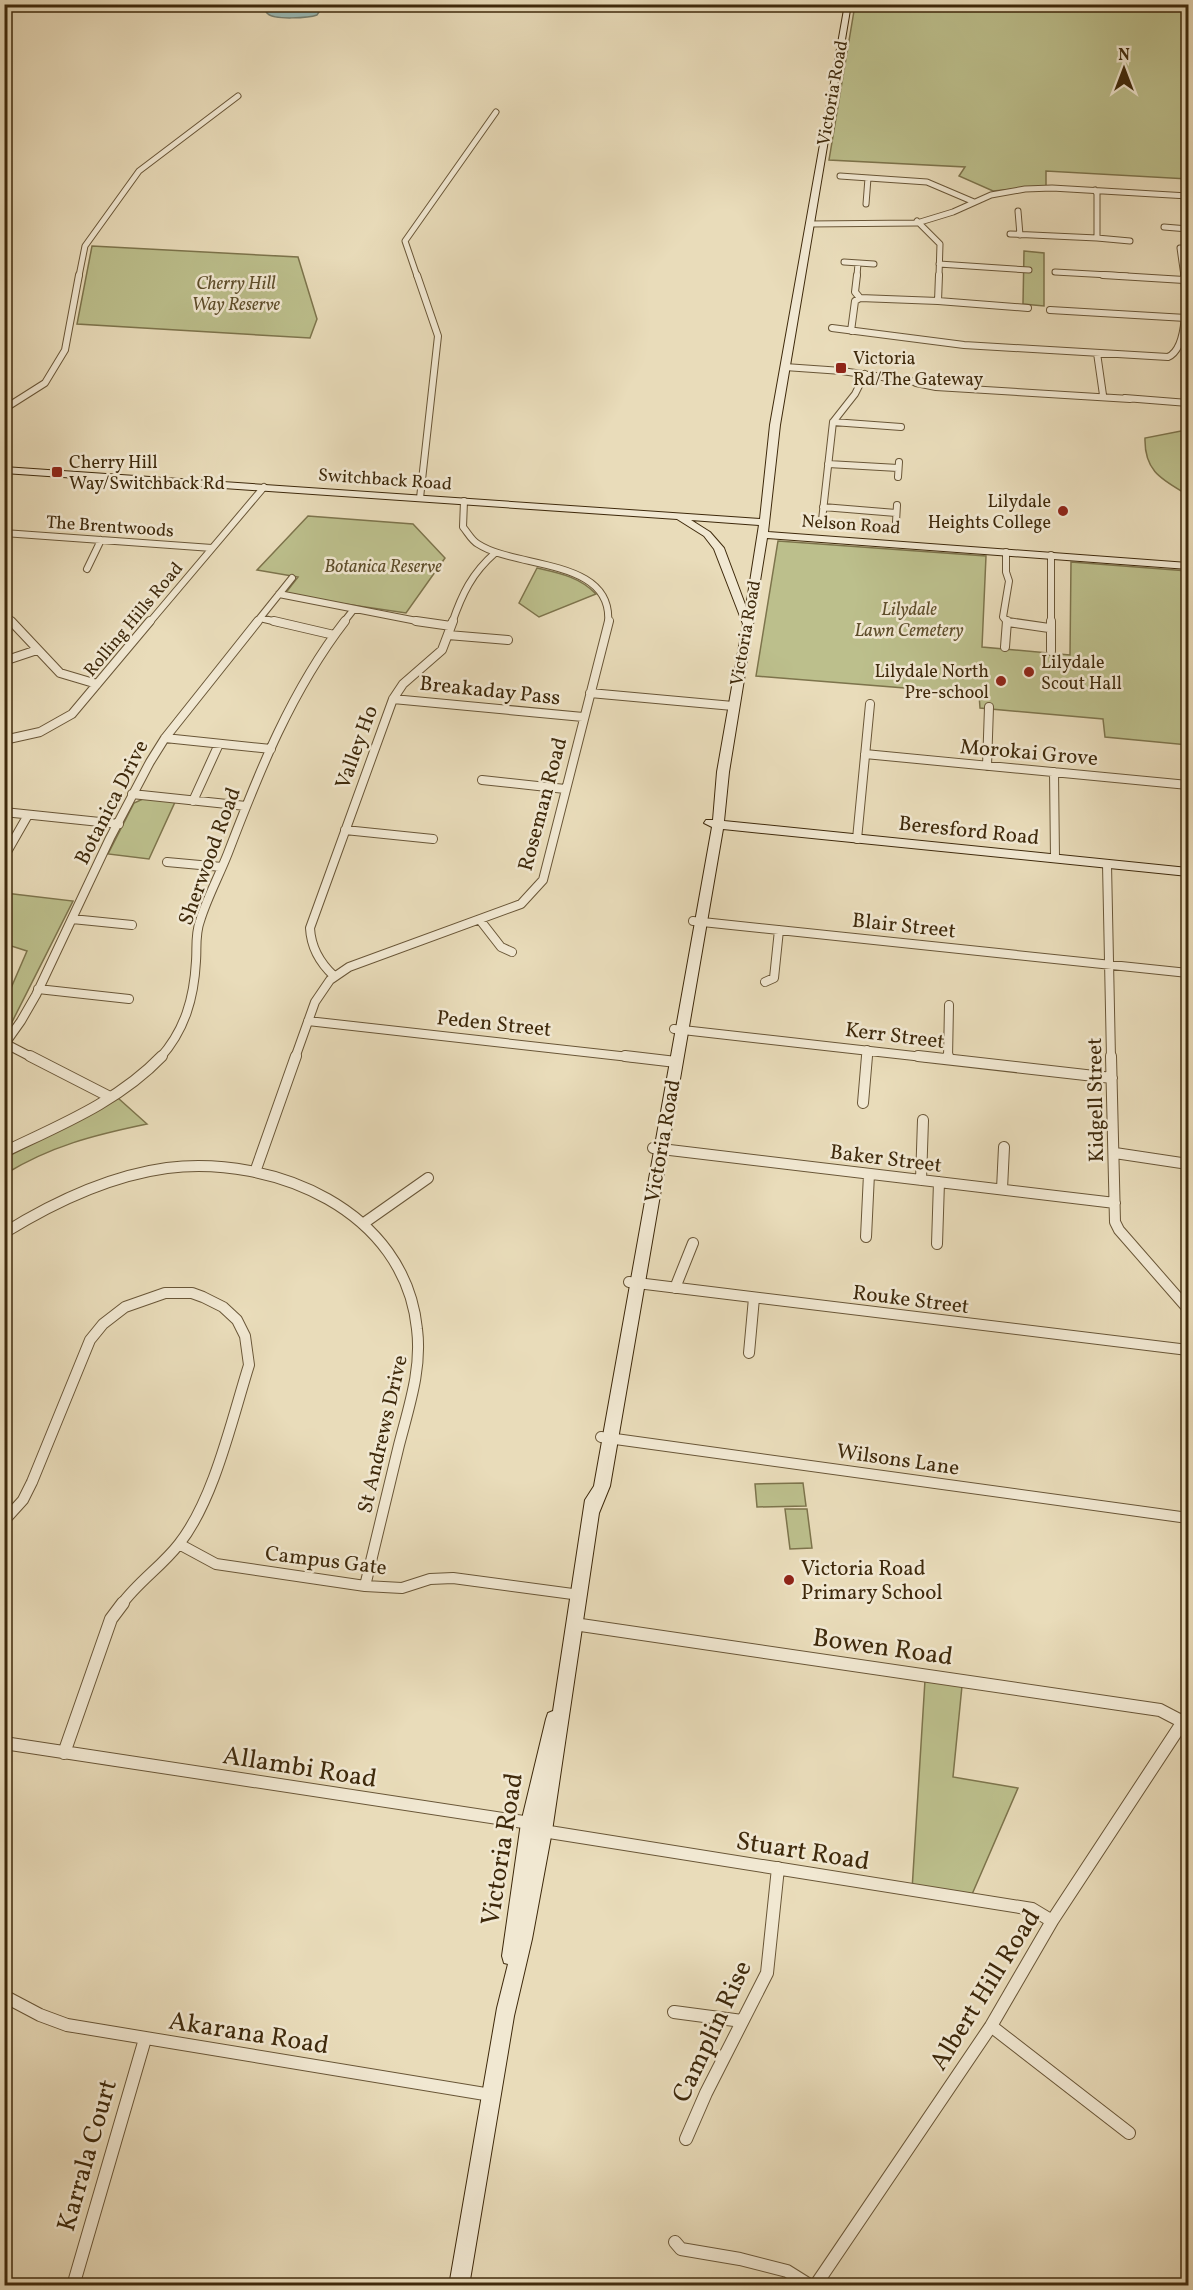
<svg xmlns="http://www.w3.org/2000/svg" width="1193" height="2290" font-family="Vollkorn,serif">
<style>
.green{fill:#bcbf8c;stroke:#7d744c;stroke-width:1.5}
.water{fill:#99bab6;stroke:#758072;stroke-width:1.5}
.lines{fill:none;stroke-linecap:round;stroke-linejoin:round}
.street-far4-casing{stroke:#695637;stroke-width:7}
.street-far3-casing{stroke:#695637;stroke-width:8}
.street-far2-casing{stroke:#695637;stroke-width:10}
.street-far1-casing{stroke:#695637;stroke-width:12}
.street-casing{stroke:#695637;stroke-width:14}
.secondary-casing{stroke:#3e290b;stroke-width:2}
.street-far4{stroke:#f1e8d2;stroke-width:5}
.street-far3{stroke:#f1e8d2;stroke-width:6}
.street-far2{stroke:#f1e8d2;stroke-width:8}
.street-far1{stroke:#f1e8d2;stroke-width:10}
.street{stroke:#f1e8d2;stroke-width:12}
.secondary{fill:#f1e8d2;fill-rule:evenodd}
.poi-dot{fill:#8f2418;stroke:#f1e8d2;stroke-width:2}
.labels{text-anchor:middle;stroke-width:5;stroke-linejoin:round;paint-order:stroke}
.far-street-label{font-size:18px;fill:#3e290b;stroke:#f1e8d2}
.far-park-label{font-size:18px;font-style:italic;fill:#5e4e2b;stroke:#f1e8d2}
.far-poi-label{font-size:18px;fill:#3e290b;stroke:#f1e8d2;text-anchor:start}
.street-label{font-size:21px;fill:#3e290b;stroke:#f1e8d2}
.poi-label{font-size:21px;fill:#3e290b;stroke:#f1e8d2;text-anchor:start}
.near-street-label{font-size:26px;fill:#3e290b;stroke:#f1e8d2}
</style>
<rect width="100%" height="100%" fill="#e9dcba"/>
<filter id="stains"><feTurbulence type="fractalNoise" baseFrequency=".00333" numOctaves="4"/><feColorMatrix values="0 0 0 0 .2 0 0 0 0 .09 0 0 0 0 .02 0 0 0 .5 -.17"/></filter>
<radialGradient id="worn" r=".72"><stop offset=".6" stop-color="#630" stop-opacity="0"/><stop offset="1" stop-color="#630" stop-opacity=".3"/></radialGradient>
<path class="green" d="M855 5H1188V179L1046 171V186L993 191 959 176 965 167 829 160Z
M92 246 298 257 317 319 310 338 77 324Z
M1024 251 1044 253V306L1023 304Z
M1181 431 1188 433V495C1163 480 1144 472 1145 438Z
M308 516 413 524 445 558 406 613 284 595 298 577 257 570Z
M778 541 986 556 982 647 1070 655 1071 562 1188 571V745L1105 737 1103 719 980 708 979 694 756 676Z
M537 568C559 573 580 577 596 594L539 617 519 603Z
M145 798 175 802 149 859 108 854 134 803Z
M5 893 73 901 10 1026 5 1032V1002L27 951 5 944Z
M118 1098 147 1124C94 1135 51 1146 5 1174V1158Z
M803 1483 806 1506 757 1507 755 1484Z
M785 1509H807L812 1548 790 1549Z
M925 1680 962 1686 953 1777 1018 1788 970 1899 912 1890Z"/>
<path class="water" d="M264 5V4L324 5 317 15C309 18 274 20 268 14 265 12 265 9 264 5Z"/>
<g class="lines">
<g class="street-far4-casing">
<path id="street-far4" d="M840 176 927 182 974 202
M866 204 868 178
M1018 211 1020 235
M917 221 940 244 939 276
M809 224 917 223 953 212 991 195 1025 189 1052 188 1188 196
M1164 227 1188 229
M1010 234 1097 238V194L1095 190
M1097 238 1130 241
M844 262 874 264
M939 264 1029 270
M1055 272 1127 276
M79 276 85 246 139 171 238 96
M417 276 405 241 496 112
M857 276 858 263
M1184 276 1180 248 1188 249"/>
</g>
<g class="street-far3-casing">
<path id="street-far3" d="M417 275 438 336 420 498
M857 275 855 292 860 298
M1103 275 1184 280
M938 301 1028 308
M1050 310 1186 318
M832 328 964 345 1168 357C1189 348 1186 294 1184 275
M851 331 855 301 860 298 938 301 939 275
M1097 353 1103 395 1101 397
M785 367 842 371 922 383
M916 383 936 387 1130 399
M1125 398 1188 403
M4 409 45 383 65 350 79 275
M833 422 901 427
M828 464 898 468
M898 477 899 462
M464 501 463 527C468 533 472 541 478 544 516 569 614 558 608 623
M823 507 896 513
M822 520 833 422 855 394 865 374
M896 522 897 505
M4 533 212 548
M1006 552V572L1009 581 1003 617 1008 623
M1051 555V623
M87 569 101 540
M279 594 427 623
M4 614 12 623
M260 618 281 623
M1008 622 1013 623
M149 623 264 487
M256 623 292 578
M343 623 354 609
M452 623C462 594 472 573 495 553"/>
</g>
<g class="street-far2-casing">
<path id="street-far2" d="M11 621 60 673 97 684
M274 621 334 635
M416 621 451 626
M1051 621V651
M1008 622 1049 628
M448 635 508 640
M1005 647 1007 621
M4 661 37 650
M590 693 733 706
M393 699 583 717
M165 738 271 749
M4 740 40 732 72 714 150 621
M865 754 1188 785
M987 766 989 707
M1054 772 1055 858
M482 780 565 789
M132 794 246 806
M193 801 219 744
M4 812 119 824
M345 830 433 839
M857 839 870 704
M4 857 28 815
M167 862 222 867
M1107 864 1111 1058
M72 919 132 925
M480 920 501 947 512 952
M693 921 1188 973
M334 976C320 963 311 948 310 928L393 699 403 684 442 650 453 621
M765 982 774 978 779 930
M38 989 129 999
M308 1021 638 1058
M674 1029 932 1058
M6 1044 33 1058
M4 1045 21 1021 36 995 110 838 150 762 165 738 258 621
M160 1058C185 1030 194 998 196 961 197 948 195 934 200 921 207 898 219 876 228 853 259 772 291 691 345 621
M295 1058 315 1002 330 980 349 967 521 904 543 880 609 621
M866 1058 867 1050
M948 1058 949 1005"/>
</g>
<g class="street-far1-casing">
<path id="street-far1" d="M30 1056 110 1097
M625 1056 676 1062
M918 1056 1112 1078
M1111 1056 1115 1222 1119 1230 1188 1309
M948 1059V1056
M863 1103 867 1056
M653 1148 1115 1203
M4 1152C60 1125 118 1102 162 1056
M1115 1153 1188 1164
M255 1172 296 1056
M921 1180 923 1120
M1002 1189 1004 1147
M364 1223 428 1178
M4 1233C54 1202 108 1176 167 1168 274 1155 405 1210 417 1329 422 1369 409 1406 399 1445 388 1492 376 1539 365 1586
M866 1237 869 1174
M937 1244 939 1182
M629 1282 1188 1350
M675 1288 693 1243
M749 1353 754 1298
M601 1437 1188 1518
M4 1521 23 1500 32 1482 90 1340 103 1324 125 1307 165 1293H192L203 1297 223 1307 237 1320 245 1336 249 1365C232 1419 214 1500 179 1544 162 1566 138 1582 122 1604
M179 1544 216 1564 365 1586 402 1588 430 1579 453 1578 580 1595"/>
</g>
<g class="street-casing">
<path id="street" d="M574 1624 1160 1710 1183 1722
M4 1743 530 1823
M64 1753 111 1619 123 1603
M543 1831 1032 1909 1052 1921
M4 1996 40 2015 67 2025 491 2095
M674 2012 742 2021
M991 2026 1129 2133
M686 2139 706 2093 767 1973 778 1868
M675 2242 681 2249 740 2259 787 2271 811 2286
M73 2286 145 2039
M815 2286 991 2026 1052 1921 1188 1714"/>
</g>
<g class="secondary-casing">
<path id="secondary" d="M845 4H851L780 425 768 532 1188 563V569L767 538 729 772 724 821 1188 868V876L723 829 610 1486 599 1513 552 1831 532 1939 514 2016 469 2286H449L497 2008 508 1964 504 1963 502 1956 521 1823 546 1719 548 1713 553 1711 585 1500 594 1486 712 827 704 823 706 820H713L717 772 743 624 714 549 704 536 677 519 4 473V467L760 519 770 425ZM691 520 759 525 746 607 724 548 710 532Z"/>
</g>
<use href="#street-far4" class="street-far4"/>
<use href="#street-far3" class="street-far3"/>
<use href="#street-far2" class="street-far2"/>
<use href="#street-far1" class="street-far1"/>
<use href="#street" class="street"/>
<use href="#secondary" class="secondary"/>
</g>
<g class="poi-dot">
<rect x="835" y="362" width="12" height="12" rx="3"/>
<rect x="51" y="466" width="12" height="12" rx="3"/>
<circle cx="1063" cy="511" r="6"/>
<circle cx="1029" cy="672" r="6"/>
<circle cx="1001" cy="681" r="6"/>
<circle cx="789" cy="1580" r="6"/>
</g>
<g class="labels">
<g class="far-street-label">
<text transform="translate(832 93) rotate(-80)" y="6">Victoria Road</text>
<text transform="translate(385 479) rotate(4)" y="6">Switchback Road</text>
<text transform="translate(851 524) rotate(4)" y="6">Nelson Road</text>
<text transform="translate(110 526) rotate(4)" y="6">The Brentwoods</text>
<text transform="translate(133 619) rotate(-50)" y="6">Rolling Hills Road</text>
<text transform="translate(745 633) rotate(-80)" y="6">Victoria Road</text>
</g>
<g class="far-park-label">
<text x="236" y="289">Cherry Hill<tspan x="236" dy="21">Way Reserve</tspan></text>
<text x="383" y="572">Botanica Reserve</text>
<text x="909" y="615">Lilydale<tspan x="909" dy="21">Lawn Cemetery</tspan></text>
</g>
<g class="far-poi-label">
<text x="853" y="364">Victoria<tspan x="853" dy="21">Rd/The Gateway</tspan></text>
<text x="69" y="468">Cherry Hill<tspan x="69" dy="21">Way/Switchback Rd</tspan></text>
<text x="1051" y="507" text-anchor="end">Lilydale<tspan x="1051" dy="21">Heights College</tspan></text>
<text x="1041" y="668">Lilydale<tspan x="1041" dy="21">Scout Hall</tspan></text>
<text x="989" y="677" text-anchor="end">Lilydale North<tspan x="989" dy="21">Pre-school</tspan></text>
</g>
<g class="street-label">
<text transform="translate(490 690) rotate(6)" y="7">Breakaday Pass</text>
<text transform="translate(356 747) rotate(-70)" y="7">Valley Ho</text>
<text transform="translate(1029 752) rotate(5)" y="7">Morokai Grove</text>
<text transform="translate(111 802) rotate(-63)" y="7">Botanica Drive</text>
<text transform="translate(542 804) rotate(-75)" y="7">Roseman Road</text>
<text transform="translate(969 830) rotate(6)" y="7">Beresford Road</text>
<text transform="translate(209 856) rotate(-70)" y="7">Sherwood Road</text>
<text transform="translate(904 925) rotate(6)" y="7">Blair Street</text>
<text transform="translate(494 1023) rotate(6)" y="7">Peden Street</text>
<text transform="translate(895 1035) rotate(7)" y="7">Kerr Street</text>
<text transform="translate(1095 1100) rotate(-91)" y="7">Kidgell Street</text>
<text transform="translate(662 1141) rotate(-80)" y="7">Victoria Road</text>
<text transform="translate(886 1158) rotate(7)" y="7">Baker Street</text>
<text transform="translate(911 1299) rotate(7)" y="7">Rouke Street</text>
<text transform="translate(382 1434) rotate(-77)" y="7">St Andrews Drive</text>
<text transform="translate(898 1459) rotate(8)" y="7">Wilsons Lane</text>
<text transform="translate(326 1560) rotate(7)" y="7">Campus Gate</text>
</g>
<g class="poi-label">
<text x="801" y="1575">Victoria Road<tspan x="801" dy="24">Primary School</tspan></text>
</g>
<g class="near-street-label">
<text transform="translate(883 1646) rotate(8)" y="9">Bowen Road</text>
<text transform="translate(300 1766) rotate(9)" y="9">Allambi Road</text>
<text transform="translate(501 1849) rotate(-81)" y="9">Victoria Road</text>
<text transform="translate(803 1850) rotate(9)" y="9">Stuart Road</text>
<text transform="translate(984 1989) rotate(-58)" y="9">Albert Hill Road</text>
<text transform="translate(711 2031) rotate(-65)" y="9">Camplin Rise</text>
<text transform="translate(249 2032) rotate(9)" y="9">Akarana Road</text>
<text transform="translate(86 2155) rotate(-74)" y="9">Karrala Court</text>
</g>
</g>
<rect width="1193" height="2290" fill="none" stroke="#e9dcba" stroke-width="24"/>
<rect x="6" y="6" width="1181" height="2278" fill="none" stroke="#3e290b" stroke-width="3"/>
<rect x="12" y="12" width="1169" height="2266" fill="none" stroke="#3e290b" stroke-width="1.5"/>
<g transform="translate(1124 69)" stroke="#f1e8d2" stroke-width="4.5" paint-order="stroke">
<path d="M0-4.5L10 22L0 15L-10 22Z" fill="#3e290b"/>
<text y="-9" font-size="16" font-weight="bold" text-anchor="middle" fill="#3e290b">N</text>
</g>
<rect width="100%" height="100%" filter="url(#stains)"/>
<rect width="100%" height="100%" fill="url(#worn)"/>
</svg>
